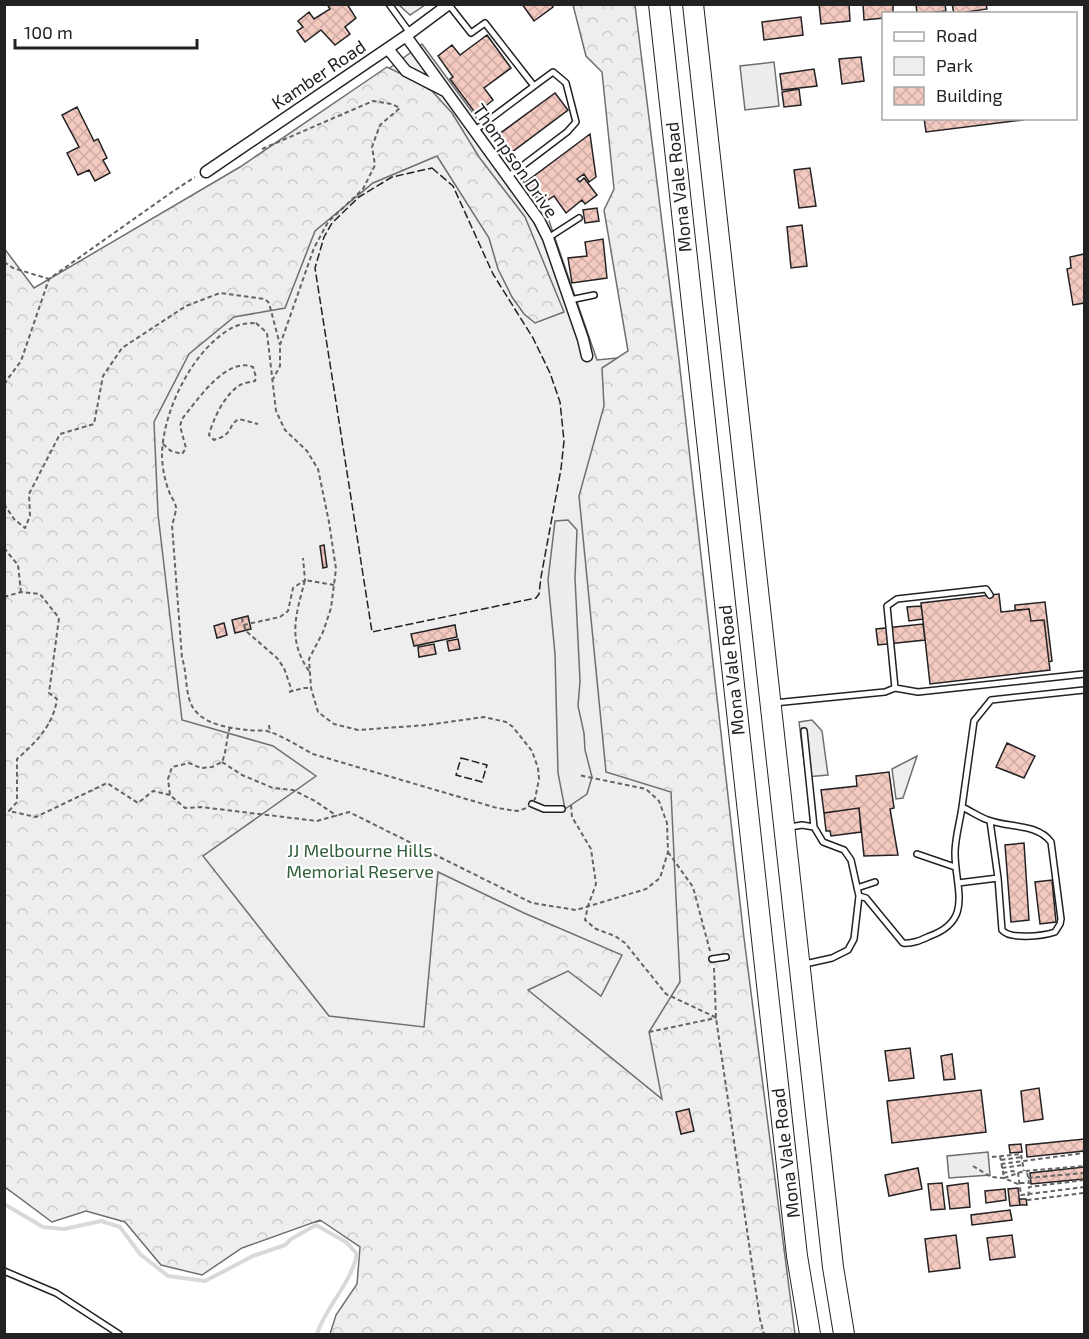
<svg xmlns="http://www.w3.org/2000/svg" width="1089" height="1339" font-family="'Exo 2',sans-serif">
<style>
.green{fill:#eee;stroke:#6f6f6f;stroke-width:1.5}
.forest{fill:url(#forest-crowns);stroke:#6f6f6f;stroke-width:1.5}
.parking{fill:#ededed;stroke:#6f6f6f;stroke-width:1.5}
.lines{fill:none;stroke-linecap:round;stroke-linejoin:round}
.stream{stroke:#d9d9d9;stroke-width:4}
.building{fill:url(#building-cross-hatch);stroke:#222;stroke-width:1.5}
.lane-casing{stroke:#222;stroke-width:8}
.street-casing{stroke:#222;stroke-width:13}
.highway-casing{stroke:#222;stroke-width:22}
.path{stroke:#646464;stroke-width:2;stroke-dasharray:4.5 3;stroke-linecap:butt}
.lane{stroke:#fff;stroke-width:5}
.street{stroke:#fff;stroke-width:10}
.highway{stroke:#fff;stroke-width:20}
.fence{stroke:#222;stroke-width:1.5;stroke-dasharray:8 3;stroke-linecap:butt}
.labels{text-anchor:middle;stroke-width:4.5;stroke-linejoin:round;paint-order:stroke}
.street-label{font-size:18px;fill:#222;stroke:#fff}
.park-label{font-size:18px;fill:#2f5e38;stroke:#fff}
</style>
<defs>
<pattern id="forest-crowns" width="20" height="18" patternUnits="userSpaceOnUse" patternTransform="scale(1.5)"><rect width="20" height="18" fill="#eee"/><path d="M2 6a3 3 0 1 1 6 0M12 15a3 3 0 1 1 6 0" fill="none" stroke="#ccc"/></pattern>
<pattern id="building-cross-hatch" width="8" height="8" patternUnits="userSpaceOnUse" patternTransform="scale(1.5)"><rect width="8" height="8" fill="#f3c9c0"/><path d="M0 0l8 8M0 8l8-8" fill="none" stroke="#d0aca5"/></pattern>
</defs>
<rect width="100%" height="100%" fill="#fff"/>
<path class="green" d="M422 44 546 212 597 360 668 353 745 1125 370 1256 337 1218 193 1244 5 354Z
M917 756 903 798 896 799 892 769Z"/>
<path class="forest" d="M399 5H425L410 15Z
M573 5H635L679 360 744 938 795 1334H330L336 1315 357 1284 360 1247 320 1220 242 1248 202 1275 161 1265 125 1222 86 1211 52 1222 5 1187 4 248 34 288 240 167 387 67 416 81 432 91 452 113 479 157 525 217 564 312 535 323 524 314 512 297 498 269 489 238 437 156 373 183 315 231 285 308 234 317 189 354 154 422 158 514 182 720 273 746 316 776 203 856 329 1016 424 1027 438 872 524 913 622 955 601 996 568 971 528 990 662 1099 649 1032 680 982 671 792 606 772 579 496 604 406 602 368 628 351 604 210 614 189 602 72 586 56Z"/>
<path class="parking" d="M774 62 779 106 745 110 740 66Z
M568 520 577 530 575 578 580 681 578 706 584 733 585 750 592 777 587 794 565 809 558 773 555 654 548 580 555 521Z
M812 720 822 731 828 775 806 777 799 722Z
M988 1152 990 1175 949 1178 947 1156Z"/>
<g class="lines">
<path class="stream" d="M4 1204 43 1227 64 1229 101 1221 120 1227 140 1254 168 1276 205 1281 253 1256 285 1245 291 1239 316 1225 346 1242 357 1254C351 1284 326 1306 317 1334"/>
</g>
<path class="building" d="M327 4H347L356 18 345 27 350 34 335 45 321 30 305 42 297 31 303 27 298 21 309 12 314 19 330 9Z
M522 4H551L553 7 534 21Z
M819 4H849L850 21 821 24Z
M863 4H893V14H884V18L864 20Z
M916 4H945L946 11 917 14Z
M952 4H986L987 9 954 14Z
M801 17 803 35 764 40 762 22Z
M487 35 511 68 484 88 493 100 476 114 450 79 453 77 438 56 452 45 460 55Z
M861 57 864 81 842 84 839 59Z
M814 69 817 86 782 90 780 74Z
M799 89 801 105 784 107 782 92Z
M555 93 568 110 508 155 495 137Z
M77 107 94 141 98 139 107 158 103 160 110 173 95 181 89 170 78 175 67 153 79 147 62 115Z
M924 118H1023V120L926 132Z
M590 134 596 177 589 182 584 174 577 179 580 182 584 178 597 195 585 204 582 200 566 213 554 196 542 204 526 182Z
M810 168 816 206 799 208 794 170Z
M597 208 599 221 585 223 583 210Z
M802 225 807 266 791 268 787 227Z
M603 239 607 278 572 283 568 258 587 256 585 242Z
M1084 254V303L1073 305 1067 269 1071 268 1070 257Z
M324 545 327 567 323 568 320 546Z
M999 594 1001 612 1029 609 1031 621 1044 620 1050 670 930 684 921 603Z
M1045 602 1052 661 1049 662 1044 620 1031 621 1029 609 1015 610V605Z
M921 606 923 619 909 621 907 607Z
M248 616 251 629 235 633 232 620Z
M224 623 227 635 217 638 214 626Z
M923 624 925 640 878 645 876 629Z
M455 625 457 637 414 646 411 634Z
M458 639 460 649 449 651 447 641Z
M434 644 436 654 419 657 418 647Z
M1007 743 1035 756 1024 778 996 767Z
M889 772 894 808 890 809 898 855 864 856 859 808 824 813 821 790 857 786 856 776Z
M859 808 861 832 831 836 830 831H826L824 813Z
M1024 843 1029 920 1011 922 1005 845Z
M1052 880 1056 922 1040 924 1035 882Z
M910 1048 914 1078 889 1081 885 1051Z
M952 1054 955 1079 944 1080 941 1056Z
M1039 1088 1043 1119 1024 1122 1021 1091Z
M981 1090 986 1132 892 1143 887 1101Z
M689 1109 694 1131 681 1134 676 1112Z
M1084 1139V1151L1027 1157 1026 1145Z
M1021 1144 1022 1152 1010 1153 1009 1145Z
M1084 1167V1179L1031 1184 1030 1173Z
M918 1168 922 1189 889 1196 885 1175Z
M942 1183 945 1209 931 1210 928 1184Z
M968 1183 970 1207 950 1209 947 1186Z
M1018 1188 1020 1205 1010 1206 1008 1189Z
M1005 1189 1006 1200 986 1203 985 1191Z
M1019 1199H1026L1027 1205H1020Z
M1010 1210 1012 1220 972 1225 971 1215Z
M956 1235 960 1268 929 1272 925 1239Z
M1012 1235 1015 1257 990 1260 987 1238Z"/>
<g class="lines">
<g class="lane-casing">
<path id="lane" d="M389 4 410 33
M449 5 471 33 485 23 534 86 474 131
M509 176 567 132 576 122 566 83 553 72 534 86
M548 238 579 218
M570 300 594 295
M895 688 887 606 897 599 986 589 990 595
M774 703 885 692 895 688 918 692 1084 674
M804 731 814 827
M532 804 544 809H562
M990 821 998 878 1002 930C1010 940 1043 936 1055 932L1060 924 1061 919 1051 842C1037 823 1008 828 988 820 979 817 971 811 962 807L974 721 991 700 1084 690
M790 827 802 825 814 827 823 842 844 850 851 860 859 896 854 939 848 950 832 958 805 964
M917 854 955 867
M958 883 998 878
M857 888 875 882
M859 896 866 898 903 943C913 944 921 940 930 936 974 920 955 888 955 853 955 838 960 822 962 807
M712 959 726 957
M4 1271 56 1293 119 1334"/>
</g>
<g class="street-casing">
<path id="street" d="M406 36 539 220 548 238 583 339 587 356
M388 49 406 71 445 91
M206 172 406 36 449 4"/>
</g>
<g class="highway-casing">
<path id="highway" d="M659 4 785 1148 797 1256 810 1334
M693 4 833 1267 844 1334"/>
</g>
<path class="path" d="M262 149 373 101 392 104 400 108 380 125 372 147 375 165 363 189 328 222 314 248 280 345V366L273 379
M4 262 13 268 49 279
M256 323 267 333 276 411 285 430 307 451 318 469 329 522 336 569 331 608 323 632 309 659 311 688 318 712 334 724 358 730 427 725 484 717 506 722 513 727 532 751 538 768 539 779 535 799 527 808 517 811 497 808 313 754C298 746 283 736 267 731 261 730 254 731 248 730 228 728 200 724 191 704 185 690 187 672 182 658L172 525C174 519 176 512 176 507 175 502 172 498 170 494 165 482 162 467 162 454 163 411 192 351 230 329 238 324 247 323 256 323Z
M4 384 21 361 49 279 172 192 195 177
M163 444 171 451 182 454 186 448 180 426 182 419C196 402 226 356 253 367L256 377 255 381C250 382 244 383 240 385 225 394 213 419 209 435L214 440C235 434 227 425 239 419L258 424
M4 504 14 519 25 528 30 516 29 494 60 434 94 424 103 376 122 348 186 306 220 293 265 299 269 303 280 345
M4 548 18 565 21 592
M4 597 21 592 40 594 59 618 49 693 57 699C53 726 36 742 17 759V802L9 811 36 817 107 783 138 803 153 791 170 795
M242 618 243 625 280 617 288 611 293 588 305 580 303 558
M244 625 246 631 277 658 284 668 292 691
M309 671C287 639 296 615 305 580L334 585
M289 692 304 688H311
M269 725 270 733
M230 727C226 739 227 750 222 762L212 767 201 768 189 763 172 767 168 779 170 795 185 808 201 807 317 821 349 812 532 903 576 910 646 889 660 878 668 852 667 823 659 801 646 789 578 775
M222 762 242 775 273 788 293 790 315 801 337 816
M571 805 572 817 591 849 596 884 588 906 585 920 596 929 615 936 625 943 666 994 715 1017
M668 852 693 887 710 951
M714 968 716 1018 760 1319 764 1334
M649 1032 716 1018
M1000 1156 1004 1178 1024 1171 1084 1166
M992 1157 1021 1154 1024 1171
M1001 1160 1022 1157
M1001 1164 1084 1153
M973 1166 991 1177 1004 1178 1020 1185
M1002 1168 1023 1165
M1003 1173 1013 1171 1018 1173 1021 1195 1084 1187
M1028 1178 1084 1173
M1084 1180 1029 1187 1028 1200 1084 1193
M1020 1183H1029L1027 1172"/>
<use href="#lane" class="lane"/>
<use href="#street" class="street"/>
<use href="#highway" class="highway"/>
<path class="fence" d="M432 168 453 186 493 274 533 338 550 373 560 402 564 441 561 469 541 577 539 594 536 598 372 632 315 268 324 237 332 223 359 197 392 177Z
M461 758 487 765 482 782 456 775Z"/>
</g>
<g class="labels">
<g class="street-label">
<text transform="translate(319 75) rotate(-34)" y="6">Kamber Road</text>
<text transform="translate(515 161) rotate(55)" y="6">Thompson Drive</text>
<text transform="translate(679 187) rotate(-96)" y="6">Mona Vale Road</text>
<text transform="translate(732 670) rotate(-96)" y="6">Mona Vale Road</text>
<text transform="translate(786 1153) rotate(-97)" y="6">Mona Vale Road</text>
</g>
<g class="park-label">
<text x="360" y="857">JJ Melbourne Hills<tspan x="360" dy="21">Memorial Reserve</tspan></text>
</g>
</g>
<rect width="1089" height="1339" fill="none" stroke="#222222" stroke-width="12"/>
<rect x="882" y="12" width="195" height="108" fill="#ffffff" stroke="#a7a7a7" stroke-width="1.5"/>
<rect x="894" y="32" width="30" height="9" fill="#ffffff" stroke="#a7a7a7" stroke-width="1.5"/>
<text x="936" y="42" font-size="18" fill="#222222">Road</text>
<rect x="894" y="57" width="30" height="18" fill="#eeeeee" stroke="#a7a7a7" stroke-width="1.5"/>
<text x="936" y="72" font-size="18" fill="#222222">Park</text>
<rect x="894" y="87" width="30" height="18" fill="url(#building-cross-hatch)" stroke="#a7a7a7" stroke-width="1.5"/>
<text x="936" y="102" font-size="18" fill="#222222">Building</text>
<path d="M15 39v9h182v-9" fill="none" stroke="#222222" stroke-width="3"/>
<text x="24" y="39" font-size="18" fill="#222222" stroke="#ffffff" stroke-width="4.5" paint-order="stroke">100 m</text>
</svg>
